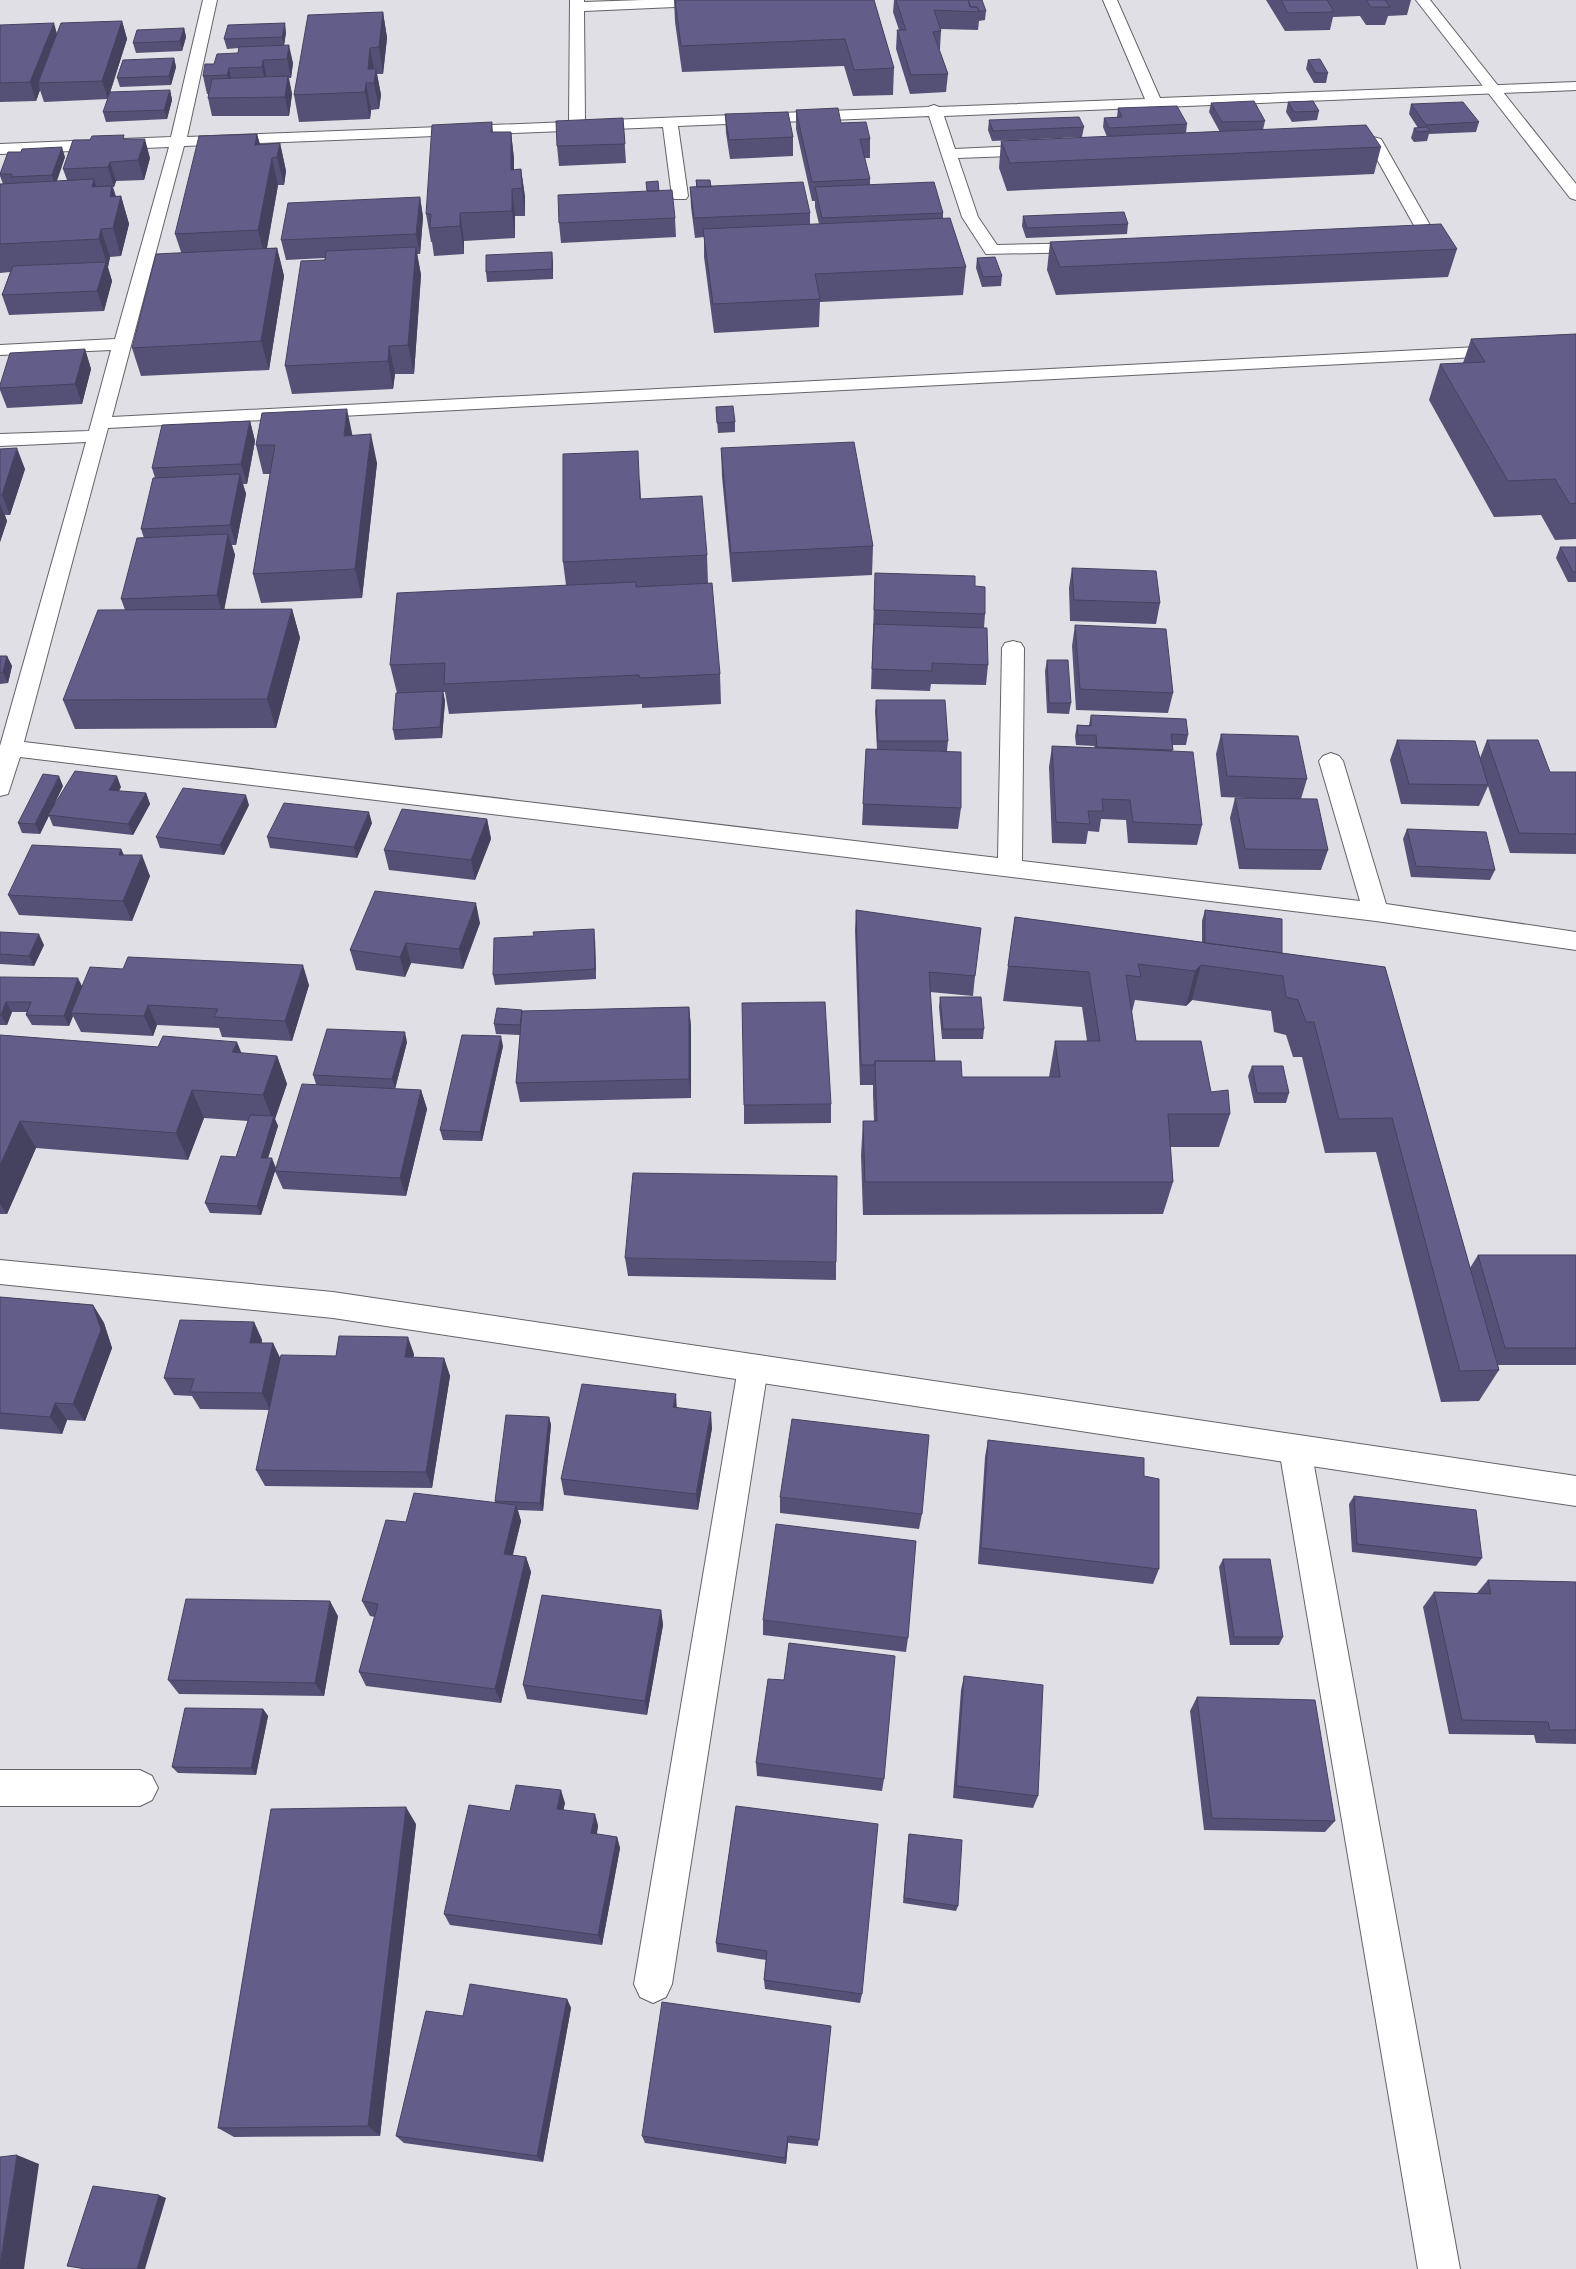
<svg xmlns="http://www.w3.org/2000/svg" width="1576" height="2269" font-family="Ubuntu,sans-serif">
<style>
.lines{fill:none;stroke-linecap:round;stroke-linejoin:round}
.street-casing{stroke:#636368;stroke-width:2}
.secondary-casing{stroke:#636368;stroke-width:2}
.street{fill:#fff;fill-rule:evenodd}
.secondary{fill:#fff;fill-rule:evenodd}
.wall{fill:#555176}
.shaded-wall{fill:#454260}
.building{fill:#635e89;stroke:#454260}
</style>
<rect width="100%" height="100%" fill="#e0dfe5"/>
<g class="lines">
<g class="street-casing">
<path id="street" d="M203 0H217L187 137 569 122 570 0H584V2L643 0H750L743 4 584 11 585 121 928 107 934 105 939 107 1145 99 1103 0H1117L1160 98 1576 82V90L944 116 955 149 1039 145 1045 147 1047 150 1045 153 1039 155 958 158 978 217 997 245 1093 243 1095 247 1093 251 1087 252 986 254 962 217 929 116 678 126 688 196 686 199H674L672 196 663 127 184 146 112 417 1576 342V352L108 428 24 742 998 858 1002 648 1005 643 1013 641 1021 643 1024 648 1022 861 1360 901 1319 761 1323 756 1331 753 1339 756 1343 761 1386 904 1576 932V950L1376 921 20 757 8 794 0 796V746L86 442 0 446V434L89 431 111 350 0 355V345L115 339 169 147 0 154V144L171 137Z
M1349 131 1381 139 1435 234 1433 238 1400 240 1394 239 1392 235 1394 231 1416 229 1369 145 1343 139 1341 136 1343 133Z
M753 1355 764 1359 768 1368 672 1984 666 1997 653 2003 640 1997 634 1984 738 1368 742 1359Z
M1295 1435 1306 1439 1311 1449 1460 2269H1418L1279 1449 1284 1439Z
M0 1770H140L152 1776 158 1788 152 1800 140 1806H0Z"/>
</g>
<g class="secondary-casing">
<path id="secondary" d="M1416 0H1430L1576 184V200L1570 198Z
M0 1260 333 1292 1576 1476V1506L333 1318 0 1284Z"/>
</g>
<use href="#street" class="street"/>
<use href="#secondary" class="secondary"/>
</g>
<path class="wall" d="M674 0H874L894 68 893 95 853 96 844 66 682 72 675 22Z
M894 0H968L986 11 985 20 979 21 978 30 940 29 941 31 940 49 939 50 948 74 946 92 910 94 896 49 897 30H899L893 12Z
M1266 0H1411L1407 15 1388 16 1385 25H1366L1360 16 1333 17 1330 30 1285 31Z
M383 12 387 38 383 74H377L381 95 379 109 371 110 370 119 299 122 294 95Z
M122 21 127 39 108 99 44 102 40 90 36 101 0 102V25L57 34Z
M184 28 186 37 182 51 136 53 133 43Z
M286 32 284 45 293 63 291 78H289L292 94 289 116H212L208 98V94H207L203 76 214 64 238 53 239 48 227 49 224 39Z
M174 58 176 67 171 85 120 87 117 78Z
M1308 60 1328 73 1326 83H1314L1306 69Z
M170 90 172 100 167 119 106 122 103 112Z
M1288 102 1319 111 1317 120 1292 122 1286 112Z
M1211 103 1265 121 1263 130 1381 147 1374 174 1007 191 999 168 1001 141 1107 137 1103 127 1104 118 1117 117 1118 108 1187 124 1186 133 1220 132 1209 112Z
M1411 104 1479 122 1476 132 1429 134 1427 141 1414 142 1411 138 1414 128H1418L1409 114Z
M796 110 841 123 870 139V158H864L870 179V185L943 213V218L966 267 963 295 820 302 819 327 714 333 704 257V237L695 238 691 207 690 187H696V180L711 187 810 213V225L819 224 815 207V201H812L796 129Z
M725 114 793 137V156L730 159 726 133Z
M623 118 626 163 559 166 557 146Z
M989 120 1084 127 1082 137 992 141 988 130Z
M492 122 493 132H511L514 159V170L521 169 525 197V216H515V238L464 241V254L434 256 432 242H431L426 214Z
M257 134 260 144 280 143 286 171 284 185H278L267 248H277L284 276 269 370 141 376 132 348 181 252 175 234Z
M126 139 150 158 144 180 116 181 114 187H113L116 196H121L129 224 121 256 110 257 108 267 112 281 104 311 9 315 2 295 10 272 0 273V184H3L0 176V173L65 157 57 181 67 180 63 169Z
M659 191 675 218 676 237 561 243 559 223Z
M420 197 423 217 420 254H417L421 275 414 374H395L393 389 292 394 285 366 325 258 286 260 281 240Z
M1023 216 1128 224 1127 234 1026 238 1022 226Z
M1050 242 1457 249 1448 277 1056 295 1047 270Z
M977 258 1002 276 1001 286 982 287 976 268Z
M553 262V279L487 282 486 272Z
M1576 334V539L1555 540 1541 515 1494 517 1429 400 1440 364 1463 363 1471 339Z
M85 349 91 369 82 404 7 408 0 390V385Z
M716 407 735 422V432L718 433Z
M250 421 255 441 247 484H243L246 494 236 545H232L235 555 224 609H292L300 638 276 728 75 729 63 700 125 610 121 599 144 538 141 529 155 478 152 468Z
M353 435 377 463 362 598 261 603 253 574 270 474H263L256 445Z
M721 448 873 546 872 575 732 582 722 477Z
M0 449 25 469 10 515H5L7 521 0 542Z
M640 480 641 499 707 555 708 583 720 674 721 704 642 708V704L449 714 445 692H443L445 701 442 738 395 740 393 730 397 693 390 665 566 585 563 562Z
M1560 547H1576V582H1568L1556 558Z
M1072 568 1160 603 1156 624 1070 621 1069 588Z
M875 573 975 586 985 614 984 628 988 665 986 685 931 684 930 691 871 689Z
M1075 625 1173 693 1168 713 1076 710 1072 646Z
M0 656H7L12 666 8 683 0 684Z
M1047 660 1071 703 1069 714 1047 713 1045 671Z
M876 700 948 741 947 751H930L961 808 958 829 862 825 866 749 877 750 875 711Z
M1091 715 1188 735 1186 745H1172V751L1202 825 1197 845 1128 843 1126 820 1101 819 1099 832 1088 831 1086 844 1052 843 1049 767 1052 746 1095 748 1094 746 1076 745 1075 736 1077 725H1089Z
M1221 734 1307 779 1301 799 1328 850 1321 870 1239 869 1230 818 1235 798 1274 799 1221 797 1216 754Z
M1397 740 1480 758 1487 740 1550 772H1576V854L1510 853 1488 786 1479 806 1401 804 1390 760Z
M63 786 52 809 121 787 119 791 146 793 150 804 133 835 53 826 49 816 40 834 22 833 18 823Z
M249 805 224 855 160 848 156 837Z
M487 819 491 839 475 880 389 870 384 850Z
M372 823 357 858 270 848 267 837Z
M1407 829 1495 870 1490 880 1411 877 1403 839Z
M121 849 124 855 150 876 132 921 19 915 8 895Z
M856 910 975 976 973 996 930 992 935 1061 962 1077H1049L1055 1041H1087L1082 1007 1003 1001 1015 917 1202 942V921L1205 910 1282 953 1385 967 1470 1268 1478 1255H1576V1365H1498L1499 1370 1479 1401 1441 1402 1376 1152 1325 1153 1302 1057H1293L1286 1035 1274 1032 1271 1011 1192 1000 1186 1006 1135 1000 1132 1012 1136 1041 1211 1092 1230 1114 1219 1147H1170L1173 1182 1163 1214 863 1215 861 1155 863 1121H874L873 1095V1085H860L855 930Z
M480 923 463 969 411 963 405 977 356 970 350 950Z
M0 932 44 945 34 966 0 964Z
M534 936 595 939 596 979 495 985 493 975Z
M0 977 82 986 309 985 292 1041 222 1037 219 1028 157 1025 153 1036 81 1032 73 1016 69 1026 32 1025 26 1015 27 1012H12L7 1025H0Z
M940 997 984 1029 983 1039H942L939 1007Z
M689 1007 691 1027V1098L520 1102 516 1083 520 1035 496 1034 494 1024 523 1011Z
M0 1035 277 1056 287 1084 275 1119 278 1126 268 1158 276 1168 316 1084 313 1075 407 1042 395 1089 421 1090 427 1109 406 1196 283 1189 275 1171 261 1215 210 1213 205 1203 236 1157 248 1121 204 1118 188 1160 36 1148 7 1214H0Z
M503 1046 482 1141 443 1140 440 1130Z
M1252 1066 1289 1093 1286 1103H1254L1248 1076Z
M831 1104V1123L744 1124V1105Z
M625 1258 836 1262V1280L628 1276Z
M0 1297 93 1305 104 1323 112 1348 85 1421 67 1420 62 1434 0 1429Z
M254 1322 262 1340V1343H273L280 1358 414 1354 413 1358H444L450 1376 432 1488 265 1486 256 1470 269 1410 200 1409 192 1396 174 1395 164 1378Z
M677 1408 712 1428 698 1510 564 1495 561 1479Z
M549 1417 551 1425 543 1511 518 1510 521 1521 513 1555 526 1557 531 1572 501 1703 366 1686 359 1672 375 1617 370 1616 362 1601 406 1522 495 1503V1501Z
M988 1440 1144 1476 1159 1569 1153 1584 978 1564 985 1457Z
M1354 1496 1482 1558 1476 1566 1352 1552 1349 1504Z
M780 1497 922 1514 919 1529 780 1513Z
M1223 1559 1283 1637 1279 1645H1230L1219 1567Z
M1488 1580 1576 1582V1744L1536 1743 1534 1735 1449 1734 1423 1607 1434 1592 1477 1593Z
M661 1610 663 1625 647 1715 527 1699 523 1685Z
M338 1616 324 1696 179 1694 168 1680Z
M763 1620 908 1638 906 1652 763 1635Z
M964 1676 1038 1796 1033 1808 953 1798 961 1690Z
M1197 1697 1335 1821 1325 1832 1204 1830 1190 1711Z
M263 1709 268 1716 256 1775 178 1773 172 1767Z
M756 1763 884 1779 882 1791 757 1776Z
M565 1803 563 1810 598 1825 597 1834 617 1837 620 1848 602 1945 450 1925 444 1914 510 1811Z
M736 1806 862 1994 860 2003 765 1989 764 1980 766 1960 717 1952 716 1943Z
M416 1824 380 2136 234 2137 218 2128Z
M909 1834 958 1906 956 1911 903 1903 908 1840Z
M567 1999 571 2008 543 2162 404 2143 396 2136 463 2016Z
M831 2026 818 2146 788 2143 786 2164 645 2143 642 2136Z"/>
<path class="shaded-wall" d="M383 12 387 38 383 74 379 47Z
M122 21 127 39 108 99 102 81Z
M54 23 59 41 38 83 40 90 36 101 30 82Z
M285 23 286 32 284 46 282 37Z
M184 28 186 37 182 51 180 41Z
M289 45 293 63 291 78 287 59Z
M370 48 375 74 368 69Z
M174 58 176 67 171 85 169 76Z
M263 60 267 79 266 85 262 67Z
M229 68 233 87 231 93 227 75Z
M376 69 381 95 379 109 374 83Z
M288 76 292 94 289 116 285 97Z
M366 83 371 110 370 119 365 92Z
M170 90 172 100 167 119 164 110Z
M511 132 514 159V189L511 170Z
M257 134 264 161 255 145Z
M145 139 150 158 144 180 138 160Z
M280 143 286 171 284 185 277 157Z
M62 147 65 157 55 185 52 175Z
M272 158 278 185 265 258 258 230Z
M110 162 116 181 114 187 108 167Z
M521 169 525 197V216L522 188Z
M94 179 103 207 92 187Z
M112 186 118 205 121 196 129 224 121 256 113 228 110 197Z
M512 189 515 216V238L512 211Z
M420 197 423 217 420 254 416 234Z
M460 213 464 241V254L460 226Z
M101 229 110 257 108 267 99 239Z
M416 247 421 275 414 374 408 345Z
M277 248 284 276 269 370 261 341Z
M552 252 553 262V279L552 269Z
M106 262 112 281 104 311 97 291Z
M389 346 395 374 393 389 388 361Z
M85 349 91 369 82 404 75 384Z
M347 409 353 438 344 436Z
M250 421 255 441 247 484 241 464Z
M371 434 377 463 362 598 355 569Z
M17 448 25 469 10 515 2 495Z
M240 474 246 494 236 545 230 525Z
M0 504 7 521 0 542Z
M228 534 235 555 223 616 217 595Z
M292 609 300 638 276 728 267 699Z
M7 656 12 666 8 683 3 672Z
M443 691 445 701 442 738 440 727Z
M59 776 63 786 40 834 35 824Z
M117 776 121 787 113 800 109 790Z
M146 793 150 804 133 835 128 824Z
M246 795 249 805 224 855 220 845Z
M369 812 372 823 357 858 354 847Z
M487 819 491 839 475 880 471 860Z
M121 849 130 869 119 855Z
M142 855 150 876 132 921 123 901Z
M476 903 480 923 463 969 459 949Z
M594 929 595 939 596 979 595 969Z
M39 934 44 945 34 966 29 956Z
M406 943 411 963 405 977 400 957Z
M303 965 309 985 292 1041 285 1021Z
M1201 965 1192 1000 1186 1006 1195 971Z
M78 978 83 988 71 1013 73 1016 69 1026 64 1016Z
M6 1002 12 1012 7 1025 1 1015Z
M148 1005 157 1025 153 1036 144 1016Z
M689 1007 691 1027V1098L689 1079Z
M405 1032 407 1042 395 1089 392 1079Z
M501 1036 503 1046 482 1141 480 1132Z
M237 1042 248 1069 232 1052Z
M277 1056 287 1084 275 1119 278 1126 265 1168 261 1158 273 1121 263 1095Z
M192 1090 204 1118 188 1160 176 1133Z
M421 1090 427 1109 406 1196 400 1178Z
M20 1121 36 1148 7 1214 0 1204V1165Z
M272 1158 276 1168 261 1215 257 1206Z
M93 1305 104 1323 112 1348 85 1421 73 1404Z
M254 1322 262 1340 258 1360 250 1343Z
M408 1337 414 1354 411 1374 405 1357Z
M273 1343 281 1360 270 1410 262 1393Z
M444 1358 450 1376 432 1488 426 1472Z
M676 1394 677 1411 673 1407Z
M55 1403 67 1420 62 1434 50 1417Z
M711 1412 712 1428 698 1510 696 1494Z
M549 1417 551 1425 543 1511 540 1503Z
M516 1505 521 1521 509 1569 504 1554Z
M526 1557 531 1572 501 1703 495 1689Z
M330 1601 338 1616 324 1696 315 1683Z
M661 1610 663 1625 647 1715 645 1701Z
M263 1709 268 1716 256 1775 251 1768Z
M561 1790 565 1803 561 1821 557 1809Z
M406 1807 416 1824 380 2136 368 2126Z
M595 1814 598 1825 595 1844 591 1833Z
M617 1837 620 1848 602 1945 598 1935Z
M567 1999 571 2008 543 2162 537 2156Z
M788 2136V2143L786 2164 785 2158Z
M17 2155 39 2164 24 2269H0V2264Z
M159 2195 166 2198 145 2269H137Z"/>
<path class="building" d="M675 0H874L894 68 854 70 845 39 681 46Z
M896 0H968L970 7H977L979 12 934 10 941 31 933 32 948 74 911 75 897 30H906Z
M968 0H982L986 11H979L977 7H971Z
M1281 0H1327L1334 12 1288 13Z
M1366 0H1385L1390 7H1371Z
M383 12 379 47 370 48 368 69H376L374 83H366L365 92 294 95 308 15Z
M122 21 102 81 38 83 61 23Z
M54 23 30 82 0 83V25Z
M285 23 282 37 224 39 228 25Z
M184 28 180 41 133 43 137 30Z
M289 45 287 59 263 60 262 67 229 68 227 75 203 76 205 64H214L217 54 238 53 239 47Z
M174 58 169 76 117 78 123 60Z
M1320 59 1328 73H1316L1308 60Z
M288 76 285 97 208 98 212 79Z
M170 90 164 110 103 112 110 92Z
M1254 101 1265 121 1222 122 1211 103Z
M1313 101 1319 111 1294 112 1288 102Z
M1463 102 1479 122 1426 125 1411 104Z
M1177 106 1187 124 1109 128 1104 118 1122 117 1118 108Z
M838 108 841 123 866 122 870 139H860L870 179 812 182 796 110Z
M788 112 793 137 729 140 725 114Z
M1079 117 1084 127 993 131 989 120Z
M623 118 625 144 557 146 556 121Z
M492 122 491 132H511V170L521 169 522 188 512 189V211L460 213V226L430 228 431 214H426L432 125Z
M1366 125 1381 147 1010 163 1001 141Z
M1427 127 1430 131 1417 132 1414 128Z
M257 134 255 145 280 143 277 157 272 158 258 230 175 234 199 136Z
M124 135 123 139H145L138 160 110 162 108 167 63 169 73 140H90L92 136Z
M62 147 52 175 11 177 12 174H0L8 152H21L22 149Z
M94 179 92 187 112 186 110 197 121 196 113 228 101 229 99 239 0 244V184Z
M696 180H710L711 187H697Z
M658 181 659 191H647L646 182Z
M803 182 810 213 694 218 690 187Z
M934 182 943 213 822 218 815 187Z
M672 190 675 218 559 223 558 195Z
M420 197 416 234 281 240 288 203Z
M1124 212 1128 224 1027 228 1023 216Z
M950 218 966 267 815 274 820 299 713 304 703 229Z
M1441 224 1457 249 1060 267 1050 242Z
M416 247 408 345 389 346 388 361 285 366 301 261 325 260 326 251Z
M277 248 261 341 132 348 156 254Z
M552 252V269L486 272V255Z
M995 257 1002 276 983 277 977 258Z
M106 262 97 291 2 295 13 266Z
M1576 334V503L1570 504 1555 479 1508 481 1440 364 1485 362 1471 339Z
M85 349 75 384 0 388V385L10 353Z
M733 406 735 422 717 423 716 407Z
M347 409 344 436 371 434 355 569 253 574 275 445H256L262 413Z
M250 421 241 464 152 468 162 425Z
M854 442 873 546 731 553 721 448Z
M17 448 2 495H0V449Z
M638 451 640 499 702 496 707 555 563 562V454Z
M240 474 230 525 141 529 153 478Z
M228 534 217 595 121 599 137 538Z
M1560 547H1576V572H1573Z
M1072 568 1156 571 1160 603 1074 600Z
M875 573 975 576V586L985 587V614L874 610Z
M636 582V587L712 583 720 674 640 678 639 675 444 684 445 663 390 665 397 593Z
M292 609 267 699 63 700 98 610Z
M874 624 987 628 988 665 932 663V671L872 669Z
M1075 625 1166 629 1173 693 1080 689Z
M0 656H7L3 672 0 673Z
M1047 660H1068L1071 703H1049Z
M443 691 440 727 393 730 396 693Z
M876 700H945L948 741H878Z
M1091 715 1186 719 1188 735 1171 734 1173 750 1097 747 1096 735H1078L1077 725 1091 726Z
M1221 734 1298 736 1307 779 1227 776Z
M1397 740 1475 741 1488 785 1409 784Z
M1487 740H1538L1550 772H1576V834L1519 833Z
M1052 746 1193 752 1202 825 1133 822 1130 800 1102 799 1103 811H1088L1090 824 1056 822Z
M866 749 961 752V808L863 804Z
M75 771 117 776 109 790 146 793 128 824 48 815Z
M43 774 59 776 35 824 18 823Z
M183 788 246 795 220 845 156 837Z
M1235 798 1317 799 1328 850 1245 849Z
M284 803 369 812 354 847 267 837Z
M402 809 487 819 471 860 384 850Z
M1407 829 1486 832 1495 870 1416 866Z
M32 845 121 849 119 855H142L123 901 8 895Z
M375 891 476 903 459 949 406 943 400 957 350 950Z
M856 910 981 928 975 976 929 972 935 1061H875L874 1065H861Z
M1205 910 1282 919V953L1205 943Z
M1015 917 1385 967 1499 1370 1460 1371 1392 1118 1339 1119 1314 1022H1306L1298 1000 1286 997 1283 976 1201 965 1195 971 1138 964 1141 977 1126 975 1136 1041H1201L1211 1092 1228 1090 1230 1114H1168L1173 1182H865L863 1121H877L875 1061H961L962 1077H1060L1055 1041H1100L1089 972 1008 966Z
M594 929 595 969 493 975 494 938 534 936 533 932Z
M0 932 39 934 29 956 0 954Z
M128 957 303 965 285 1021 214 1017 218 1009 148 1005 144 1016 71 1013 90 967 123 969Z
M0 977 78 978 64 1016 26 1015 31 1002H6L1 1015H0Z
M940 997H981L984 1029H943Z
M825 1002 831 1104 744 1105 742 1003Z
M689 1007V1079L516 1083 522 1011Z
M497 1008 522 1010 520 1025 494 1024Z
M327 1029 405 1032 392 1079 313 1075Z
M0 1035 158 1047 163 1036 237 1042 232 1052 277 1056 263 1095 192 1090 176 1133 20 1121 0 1165Z
M462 1035 501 1036 480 1132 440 1130Z
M1252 1066H1283L1289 1093H1257Z
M302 1084 421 1090 400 1178 275 1171Z
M250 1115 274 1116 261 1158H272L257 1206 205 1203 221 1156 236 1157Z
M633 1173 837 1176 836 1262 625 1258Z
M1478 1255H1576V1348H1505Z
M0 1297 93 1305 101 1330 73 1404 55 1403 50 1417 0 1413Z
M180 1320 254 1322 250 1343H273L262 1393 190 1392 194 1379 164 1378Z
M339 1336 408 1337 405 1357 444 1358 426 1472 256 1470 281 1355 336 1356Z
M582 1384 676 1394 673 1407 711 1412 696 1494 561 1479Z
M506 1415 549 1417 540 1503 495 1501Z
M792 1419 929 1435 922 1514 780 1497Z
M988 1440 1144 1458V1476L1159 1479V1569L981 1548Z
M414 1493 516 1505 504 1554 526 1557 495 1689 359 1672 378 1604 362 1601 386 1520 406 1522Z
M1354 1496 1476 1510 1482 1558 1357 1544Z
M776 1524 916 1541 908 1638 763 1620Z
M1223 1559H1270L1283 1637H1234Z
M1488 1580 1576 1582V1730H1550L1548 1722 1462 1720 1434 1592 1491 1594Z
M542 1595 661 1610 645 1701 523 1685Z
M186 1599 330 1601 315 1683 168 1680Z
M789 1643 895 1656 884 1779 756 1763 768 1679 784 1680Z
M964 1676 1043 1685 1038 1796 956 1786Z
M1197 1697 1315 1700 1335 1821 1212 1818Z
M185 1708 263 1709 251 1768 172 1767Z
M516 1785 561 1790 557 1809 595 1814 591 1833 617 1837 598 1935 444 1914 469 1805 510 1811Z
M736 1806 878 1824 862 1994 764 1980 767 1951 716 1943Z
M406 1807 368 2126 218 2128 271 1809Z
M909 1834 962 1840 958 1906 904 1898Z
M470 1984 567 1999 537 2156 396 2136 426 2011 463 2016Z
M662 2002 831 2026 819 2140 788 2136 785 2158 642 2136Z
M17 2155 0 2264V2157Z
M93 2186 159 2195 137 2269H86L67 2266Z"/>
</svg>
